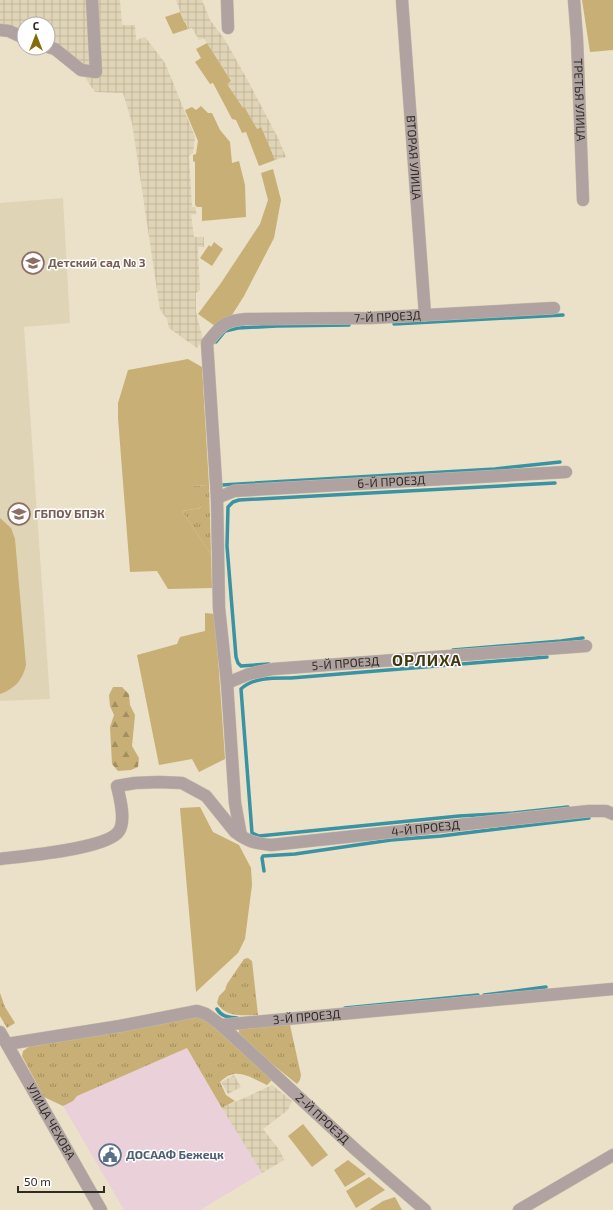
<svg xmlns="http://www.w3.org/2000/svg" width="613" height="1210" font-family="'Exo 2',sans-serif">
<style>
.commercial{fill:#e9d0d9}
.industrial{fill:url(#industrial-grid)}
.built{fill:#e0d4b6}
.grass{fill:url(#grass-tufts)}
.forest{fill:url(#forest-firs)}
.garden{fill:#c7af75}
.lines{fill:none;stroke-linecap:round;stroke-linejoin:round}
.stream{stroke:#3a93a2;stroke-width:3.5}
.minor-casing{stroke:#c5bda8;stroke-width:13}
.minor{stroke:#afa2a1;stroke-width:12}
.labels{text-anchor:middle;stroke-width:3;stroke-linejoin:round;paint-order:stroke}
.street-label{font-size:12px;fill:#2f2b22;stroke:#fff}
.education-label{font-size:12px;font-weight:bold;fill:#785e54;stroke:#fff;text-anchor:start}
.service-label{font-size:12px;font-weight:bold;fill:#4e5e75;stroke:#fff;text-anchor:start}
.district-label{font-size:16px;font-weight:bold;letter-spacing:1px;fill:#43370d;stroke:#fff}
</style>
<defs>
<pattern id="industrial-grid" width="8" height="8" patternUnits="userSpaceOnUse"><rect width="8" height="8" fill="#e0d4b6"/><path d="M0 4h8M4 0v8" fill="none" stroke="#c0b69c"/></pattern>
<pattern id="grass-tufts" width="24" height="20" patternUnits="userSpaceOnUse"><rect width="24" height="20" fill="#c7af75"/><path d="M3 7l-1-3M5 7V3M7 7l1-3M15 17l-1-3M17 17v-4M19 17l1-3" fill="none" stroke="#a28f60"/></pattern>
<pattern id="forest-firs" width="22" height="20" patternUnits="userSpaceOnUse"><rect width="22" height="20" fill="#c7af75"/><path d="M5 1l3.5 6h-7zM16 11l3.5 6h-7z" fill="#a28f60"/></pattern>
</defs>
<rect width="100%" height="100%" fill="#ebe1c9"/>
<path class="commercial" d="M187 1048 262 1173 200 1210H124L62 1104 77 1096Z"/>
<path class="industrial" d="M0 0H120L122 25H135L136 40 145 37 165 63 195 137 193 153 189 156 192 207H195L196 214 191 215 194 237H204V247H198L200 290 196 293V312L203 340 197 348 169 328 167 319 160 310 132 123 123 93 95 92 73 60 63 58 56 43 48 42V24H24V40L0 29Z
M176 0H202L210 20 225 40 248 81 278 138 286 157 275 160 260 127 257 129 245 108 243 109 227 84 231 81 204 38 199 40 192 28 188 29 186 22H184Z
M234 1075 241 1087 228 1094 221 1082Z
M272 1085 292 1101 288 1110 263 1129 280 1151 284 1160 262 1173 222 1108 255 1093Z"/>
<path class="built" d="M63 198 70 323 24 327 50 699 0 701V203Z"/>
<path class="grass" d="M209 485 211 554 182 511 201 508 191 486Z
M248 958 252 961 258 1015C243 1015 226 1018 217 1003L219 996 225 990 227 984 244 959Z
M0 993 5 1007 15 1023 7 1028 0 1016Z
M196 1017 209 1021 272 1080 267 1085C249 1077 236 1066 220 1082L226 1095 235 1101 222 1108 187 1048 77 1096 73 1101 63 1106 44 1097 22 1056 23 1051 30 1046Z
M287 1023 290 1025 301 1075 300 1080 297 1084 266 1059 239 1033V1029Z"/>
<path class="forest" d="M113 687H122L129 694 130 705 135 715 132 746 139 758 138 767 131 770 118 771 112 764 110 727 114 715 110 706 109 695Z"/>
<path class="garden" d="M582 0H613V50L590 52Z
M180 12 184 22H185L188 29 173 34 165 17Z
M207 43 231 81 227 84 243 108H245L257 129 261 127 275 160 259 166 246 132 242 133 236 120 232 119 213 83 210 84 195 62 201 58 196 49Z
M201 106 208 113H212L220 130 230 142 232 163 239 161 245 185 246 217 202 221V207H197L195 205V162L193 161V155L196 154 198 141 185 110 192 107 196 110Z
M273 169 281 200 274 238 244 296 232 315 215 326 198 314 221 283 260 224 268 200 261 173Z
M214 242 223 249 212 266 200 258 209 245 211 247Z
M188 359 202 367 209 485 192 486 201 508 182 511 211 554 212 588 168 589 157 571 130 572 118 418V403L128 370Z
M0 518 11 528 15 539 26 665C23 679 15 689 0 694Z
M205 613 215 614 225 759 199 772 192 759 159 765 137 655 177 644 180 637 205 631Z
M200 807 213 832 239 845 251 868 252 885 245 939 238 953 196 992 180 808Z
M303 1124 328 1155 312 1167 288 1136Z
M348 1160 366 1174 345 1187 334 1170Z
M369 1177 385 1190 356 1208 346 1191Z
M395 1197 402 1210H369L383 1201Z"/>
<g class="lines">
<path class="stream" d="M394 324 563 315
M216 342 225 331 238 328 277 326 349 325
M222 485 495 469 560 462
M453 650 561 641 583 638
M547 657 291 678C275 678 253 677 241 689L252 833 259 836 459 816 513 813 568 807
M269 664 241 666 238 663 236 657 227 546 228 507 233 502 239 500 555 483
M264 871 262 858 263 856 295 854 391 840 441 836 589 818
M484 995 546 987
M345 1008 478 995
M217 1009C222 1017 228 1017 237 1018"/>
<g class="minor-casing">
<g id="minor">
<path d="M227 0 228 28"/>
<path id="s1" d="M402 0 425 315"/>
<path id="s2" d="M574 0 577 39 583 200"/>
<path d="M0 30 9 31 24 38"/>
<path d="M48 47 55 49 81 70 96 72 92 0"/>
<path id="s3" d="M217 498 234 491 566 472"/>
<path id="s4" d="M227 683 249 674 273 669 586 646"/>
<path id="s5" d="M241 836 235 803 227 683 219 608 217 498 207 343C221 326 223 321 246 319L371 318 554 308"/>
<path id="s6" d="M0 859C23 856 108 849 119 831 126 820 120 798 117 786L135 783 159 782 182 783 206 796 235 832C249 842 254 843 271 845L589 811H606L613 814"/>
<path id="s7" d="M221 1025 356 1150 425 1210"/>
<path id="s8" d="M0 1032 101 1210"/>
<path id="s9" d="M7 1044 120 1026 197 1011 206 1014 221 1025 613 989"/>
<path d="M519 1210 613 1155"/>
</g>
</g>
<use href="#minor" class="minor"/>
</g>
<defs>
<g id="school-ring" transform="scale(1.15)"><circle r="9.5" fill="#fff" stroke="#8d6e63" stroke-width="1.5"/><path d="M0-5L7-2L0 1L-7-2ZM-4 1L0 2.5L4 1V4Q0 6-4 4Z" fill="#8d6e63"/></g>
<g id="university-ring" transform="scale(1.15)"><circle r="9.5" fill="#fff" stroke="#8d6e63" stroke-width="1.5"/><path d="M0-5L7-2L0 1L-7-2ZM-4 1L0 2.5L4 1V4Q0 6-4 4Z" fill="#8d6e63"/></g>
<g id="civic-ring" transform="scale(1.15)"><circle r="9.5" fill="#fff" stroke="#5c6f8a" stroke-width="1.5"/><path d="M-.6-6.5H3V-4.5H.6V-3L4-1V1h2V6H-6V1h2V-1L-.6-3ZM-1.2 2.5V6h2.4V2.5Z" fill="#5c6f8a"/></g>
</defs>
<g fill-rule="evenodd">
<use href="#school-ring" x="33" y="263"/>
<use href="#university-ring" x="19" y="514"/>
<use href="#civic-ring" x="110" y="1155"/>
</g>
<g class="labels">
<g class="street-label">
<text dy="4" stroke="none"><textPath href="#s2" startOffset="100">ТРЕТЬЯ УЛИЦА</textPath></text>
<text dy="4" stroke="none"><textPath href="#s1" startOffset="158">ВТОРАЯ УЛИЦА</textPath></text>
<text dy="4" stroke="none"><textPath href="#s5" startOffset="684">7-Й ПРОЕЗД</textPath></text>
<text dy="4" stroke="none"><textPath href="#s3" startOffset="176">6-Й ПРОЕЗД</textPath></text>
<text dy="4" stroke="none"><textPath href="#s4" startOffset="121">5-Й ПРОЕЗД</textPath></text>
<text dy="4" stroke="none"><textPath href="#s6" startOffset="503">4-Й ПРОЕЗД</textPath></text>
<text dy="4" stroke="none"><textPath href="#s9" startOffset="307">3-Й ПРОЕЗД</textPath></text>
<text dy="4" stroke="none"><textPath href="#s7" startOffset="138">2-Й ПРОЕЗД</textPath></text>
<text dy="4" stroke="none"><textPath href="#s8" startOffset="103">УЛИЦА ЧЕХОВА</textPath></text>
</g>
<g class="education-label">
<text x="48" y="267">Детский сад № 3</text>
<text x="34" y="518">ГБПОУ БПЭК</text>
</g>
<g class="service-label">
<text x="126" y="1159">ДОСААФ Бежецк</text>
</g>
<g class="district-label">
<text x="427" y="666">ОРЛИХА</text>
</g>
</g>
<g transform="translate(36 36)"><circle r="19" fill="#ffffff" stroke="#acaaa7"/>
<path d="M0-3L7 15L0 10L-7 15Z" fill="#866c09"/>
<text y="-6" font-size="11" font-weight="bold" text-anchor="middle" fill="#2f2b22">С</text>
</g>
<path d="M18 1186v6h86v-6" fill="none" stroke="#2f2b22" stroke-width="2"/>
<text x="24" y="1186" font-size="12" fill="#2f2b22" stroke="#ffffff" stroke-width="3" paint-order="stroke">50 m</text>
</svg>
